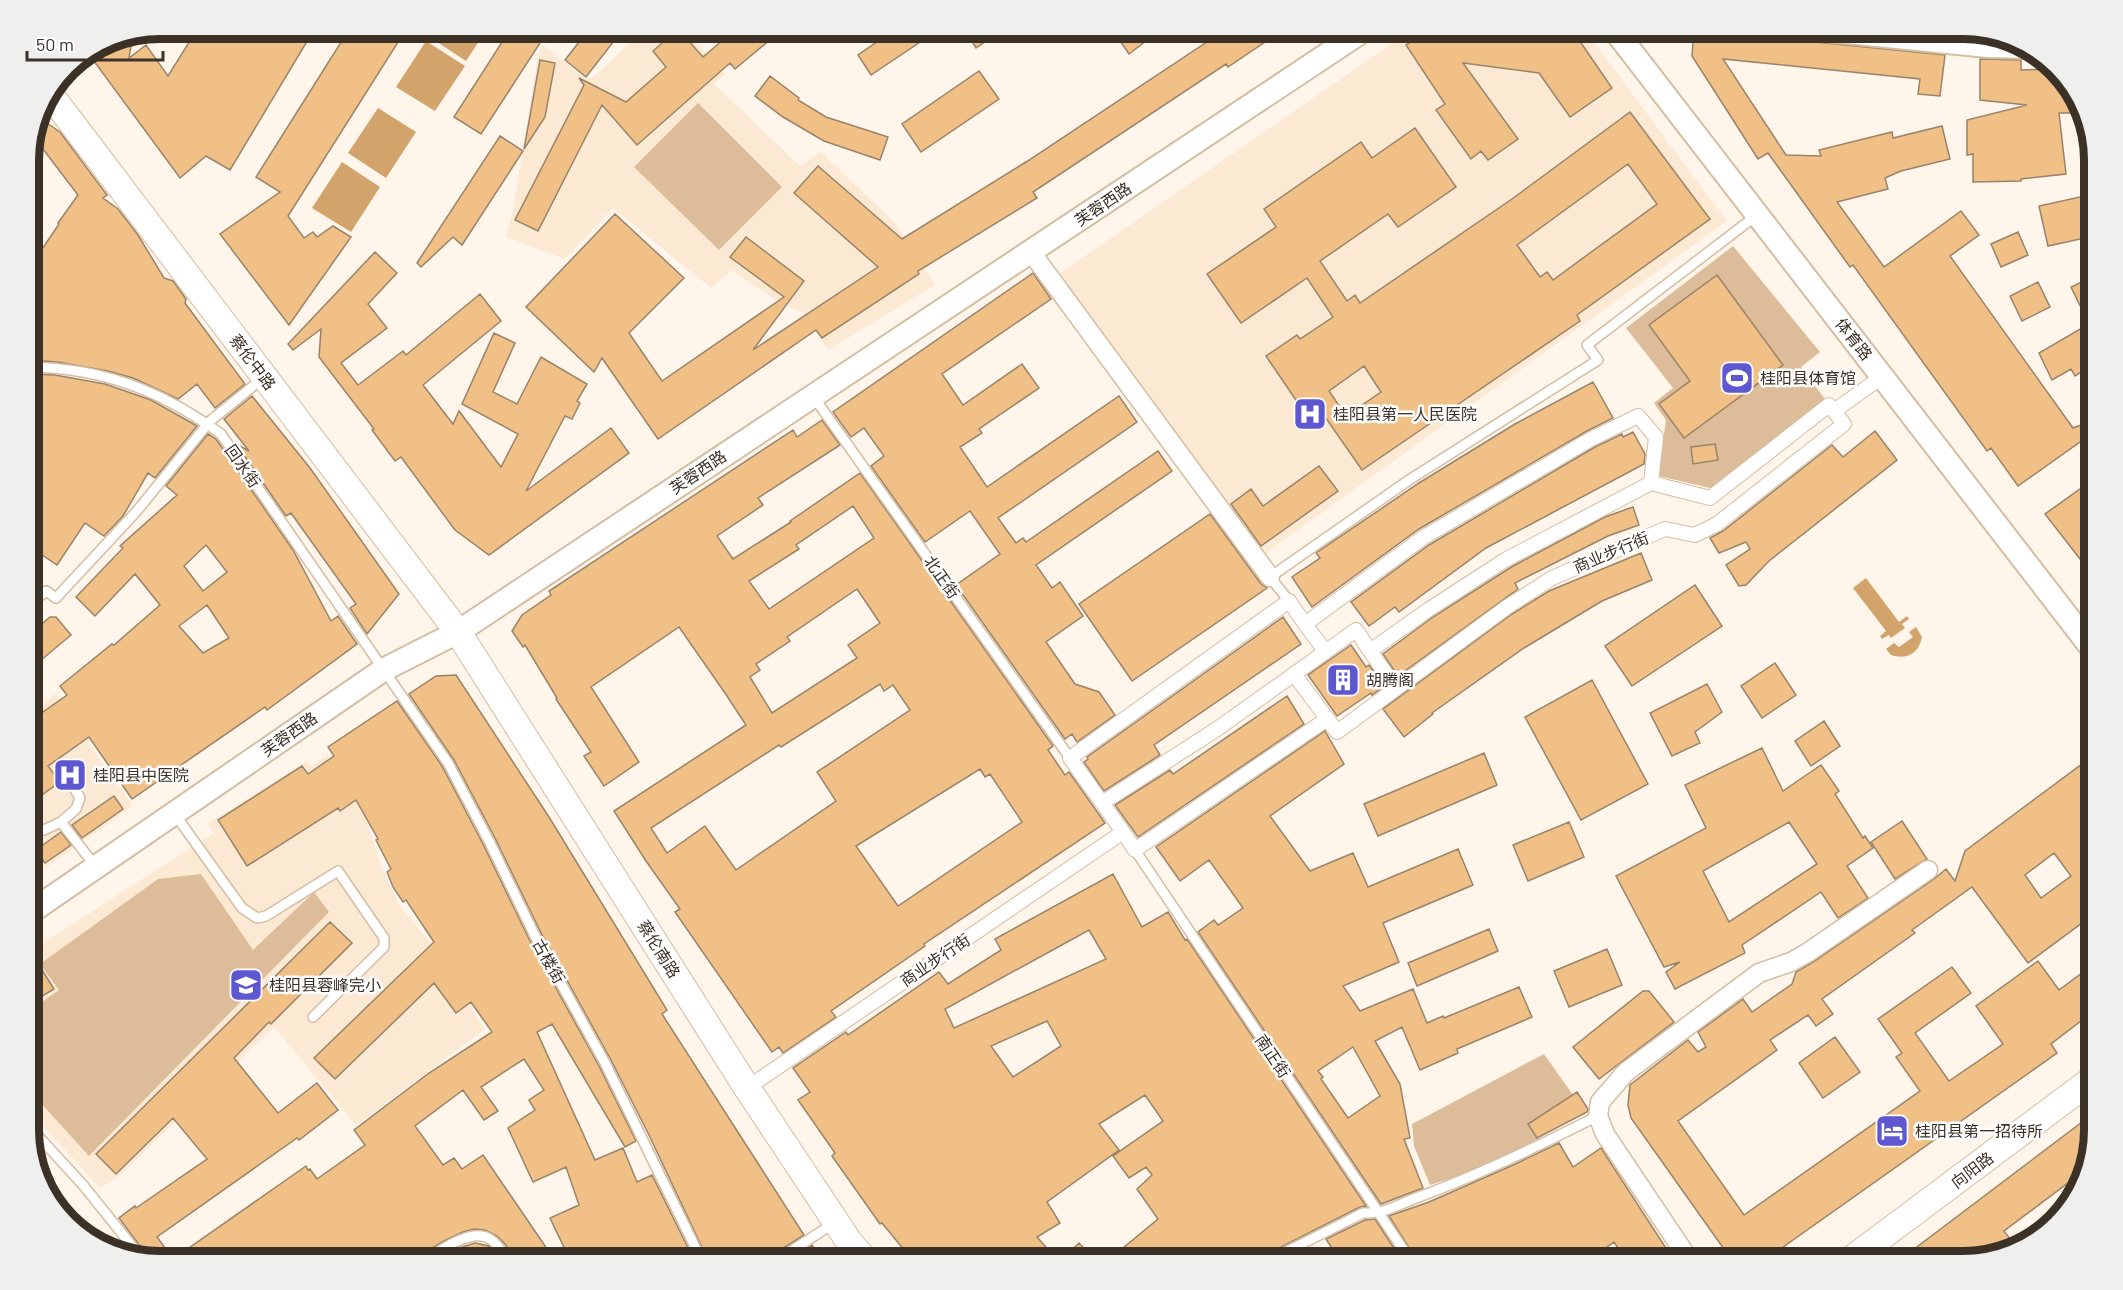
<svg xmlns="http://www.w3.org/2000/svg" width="2123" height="1290" font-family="Barlow,'Noto Sans SC',sans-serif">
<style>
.built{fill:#fbe9d4}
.green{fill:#ddbd99}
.water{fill:#d2a46c}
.building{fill:#f0c087;stroke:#998369;stroke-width:1.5;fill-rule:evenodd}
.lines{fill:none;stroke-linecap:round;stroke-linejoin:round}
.service-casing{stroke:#d5bda2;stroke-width:12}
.pedestrian-casing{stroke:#d5bda2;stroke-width:16}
.minor-casing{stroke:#d5bda2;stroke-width:21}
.tertiary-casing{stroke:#d5bda2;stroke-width:26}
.secondary-casing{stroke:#d5bda2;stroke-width:28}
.service{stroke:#fff;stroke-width:9}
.pedestrian{stroke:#fff;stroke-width:14}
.minor{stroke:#fff;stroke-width:18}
.tertiary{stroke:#fff;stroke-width:22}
.secondary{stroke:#fff;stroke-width:26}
.labels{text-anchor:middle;stroke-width:5;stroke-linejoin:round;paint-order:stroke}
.street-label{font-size:16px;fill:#3b3126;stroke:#fff}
.poi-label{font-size:16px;fill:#3b3126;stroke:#fff;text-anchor:start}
.rim{fill:none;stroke:#3b3126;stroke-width:8}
</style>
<rect width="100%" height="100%" fill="#fff5ea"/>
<path class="built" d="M659 29H685L725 74 714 84 800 166 821 152 896 224 935 285 828 350 806 314 777 301 732 270 711 288 613 208 565 259 506 237 514 205 538 56 543 45 586 79 594 77 638 35Z
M1413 29H1584L1727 221 1263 555 1059 274Z
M57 693 90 741 89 744 133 806 45 868 29 842V713Z
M328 755 361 804 382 868 400 906 449 965 475 1005 471 1009 485 1029 356 1125 274 1027 118 1177 100 1188 29 1111V952L214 833 207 824 307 761 311 766Z"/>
<path class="green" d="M698 103 782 187 719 250 634 167Z
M1733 246 1820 352 1801 367 1825 399 1715 489 1658 476 1666 420 1654 403 1673 388 1626 328Z
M201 874 253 950 314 892 329 912 89 1156 29 1090V1011L59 990 40 964 158 879Z
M1544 1054 1573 1095 1528 1124 1538 1139 1471 1172 1430 1185 1414 1146 1412 1124Z"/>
<path class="water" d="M433 28H487V29L466 61 428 36Z
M426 41 465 66 435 111 396 87Z
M378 108 416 132 386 178 348 153Z
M342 162 380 187 351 232 312 208Z
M1866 578 1899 622 1907 616 1909 619 1902 624 1905 628 1891 638 1889 635 1882 639 1880 636 1886 631 1853 588Z
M1916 627 1922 637C1919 654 1906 660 1891 655L1886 649 1894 643 1899 647 1913 637 1909 632Z"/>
<path class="building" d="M198 28H315L230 170 206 156 180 178 88 53 110 38 133 34 129 58 146 45 168 76Z
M350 28H407L288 216 304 238 313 232 317 237 333 226 351 237 289 325 220 234 280 192 256 177Z
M511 28H517L540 43 481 134 454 117Z
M590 28H624L586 77 565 60Z
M737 28H784L735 69 730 63 637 145 602 105 538 231 515 220 584 85 579 78 626 102 666 67 653 51 678 29 703 57Z
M897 28H941L871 75 858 55Z
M964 28H1005L976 48Z
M1111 28H1163L1129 54Z
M1228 28H1286L1228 67 1226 64 1033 192 1037 198 918 271 919 274 822 338 816 330 658 439 602 358 594 372 526 307 615 214 684 278 629 333 662 381 784 297 730 257 746 237 804 281 753 350 878 267 794 193 818 166 902 239 1026 162Z
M1431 28H1528L1579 40 1612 88 1570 117 1539 73 1463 63 1518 139 1488 160 1481 151 1471 159 1436 110 1445 104 1406 45Z
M1694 30 1945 55 1940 96 1918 94 1920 79 1723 59 1786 155 1821 156 1819 150 1892 132 1893 138 1942 126 1950 159 1901 171 1885 178 1888 189 1837 202 1884 267 1961 211 1979 235 1950 256 2073 428 2094 420V432L2018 486 1991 448 1987 451 1853 265 1850 267 1768 153 1758 159 1692 56Z
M1980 59 2021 60V70L2052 69 2077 94 2082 113H2059L2066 174 2021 179V181L1973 182V154L1967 155V120L2027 105 1980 100Z
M540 60 555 63 545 117 524 149Z
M979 71 999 99 921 152 902 124Z
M770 76 799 98 798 100 826 117 888 137 880 160 824 141 783 117 755 96Z
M1630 112 1710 219 1577 315 1580 321 1362 470 1314 401 1302 409 1266 356 1297 335 1300 339 1333 317 1307 278 1241 323 1207 274 1276 227 1264 209 1361 142 1372 158 1415 128 1456 187 1398 227 1388 214 1320 261 1347 301 1355 295 1360 303 1512 199ZM1628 164 1657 204 1553 280 1547 272 1540 277 1517 245ZM1364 366 1381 392 1346 416 1329 391Z
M38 117 60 132 107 195 103 198 118 209 138 235 164 278 173 281 186 299 185 303 245 384 215 408 197 384 178 399 133 378 108 371 57 362 29 360V274L30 267 59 224 58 223 78 195 43 149 32 141Z
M500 136 523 151 462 245 453 237 421 267 417 263Z
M2094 194V236L2048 246 2039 206Z
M2018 232 2028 255 2001 267 1991 244Z
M375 252 397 273 368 304 387 328 341 363 358 385 403 351 406 355 480 294 501 321 423 385 453 424 459 411 501 467 518 434 462 404 494 333 515 343 493 392 517 404 541 357 587 384 577 401 580 403 572 419 565 416 526 491 611 428 629 453 489 555 455 530 401 457 395 461 372 430 374 429 319 357 321 329 293 350 288 344Z
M1033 273 1051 299 942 374 963 405 1022 364 1039 388 979 429 982 433 960 447 987 487 1119 396 1137 422 998 518 1016 543 1023 538 1026 542 1158 451 1172 471 1036 565 1052 588 1060 582 1083 616 1046 642 1075 684 1099 692 1115 715 1077 742 1072 734 1065 739 956 585 1000 554 970 511 925 542 871 466 884 456 864 428 851 437 833 412Z
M1717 275 1783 365 1684 438 1659 404 1690 381 1649 325Z
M2088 279 2094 292V364L2075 376 2071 369 2052 380 2039 353 2089 324 2071 287Z
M2038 282 2050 307 2022 321 2010 296Z
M29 374 55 375 105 384 151 400 197 426 155 478 148 473 123 516 104 536 85 523 57 565 29 546V480L35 447 29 446Z
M1593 382 1613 418 1587 431 1419 529 1312 607 1292 577 1320 558 1316 553 1419 483 1515 424Z
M252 396 310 468 399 594 367 634 350 608 356 604 291 513 286 516 236 444 249 451 224 419Z
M822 420 840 445 758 498 763 505 717 536 733 559 791 522 790 521 860 473 1053 746 1048 750 1065 775 1069 772 1105 823 924 944 925 946 831 1011 836 1017 783 1053 779 1047 772 1052 675 912 680 909 646 861 614 811 746 725 725 693 679 627 591 687 639 762 604 786 584 756 591 752 556 699 557 698 525 645 523 647 512 631 522 615 551 595 549 591 793 430 797 437ZM853 506 874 538 769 609 749 581 799 549 796 545ZM857 589 880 623 848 645 857 658 772 713 750 677 760 670 756 664 790 641 787 637ZM880 684 884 691 893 685 910 710 817 772 836 801 736 870 705 826 667 853 651 828 779 745 781 747ZM980 769 985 777 990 774 1022 822 898 906 856 846Z
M1875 431 1897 460 1769 561 1746 585 1739 586 1726 565 1750 549 1746 542 1719 553 1710 538 1723 531 1832 445 1843 457Z
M1633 432 1645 454 1644 464 1486 548 1399 612 1395 607 1369 626 1351 602 1429 545 1595 447 1622 434 1623 437Z
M208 434 216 439 293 550 331 621 338 616 357 644 267 710 265 707 132 799 89 737 48 766 60 782 29 804V722L67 695 60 686 112 644 114 645 160 605 135 574 95 616 76 597 123 548 120 546 177 495 166 486ZM206 545 227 572 203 591 184 566ZM207 605 229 638 203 653 179 626Z
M1715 444 1718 460 1693 464 1691 447Z
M1319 466 1338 491 1261 546 1231 504 1251 489 1263 506Z
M2094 479V577L2045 514Z
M1633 507 1639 525 1608 536 1515 583 1518 589 1398 676 1383 654 1433 617 1513 566 1605 517Z
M1210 514 1261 584 1267 588 1132 681 1079 604Z
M1641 553 1652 580 1602 601 1524 648 1432 713 1433 714 1404 737 1383 709 1512 614 1549 591Z
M1695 585 1722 626 1632 686 1605 646Z
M50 617H56L71 635 40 661 37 657 29 664V635Z
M1283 617 1301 644 1154 745 1160 755 1104 791 1084 762 1088 759 1087 757Z
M1351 645 1366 667 1369 665 1384 686 1372 695 1371 693 1337 716 1308 675Z
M1775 663 1796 695 1762 718 1741 686Z
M456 675 549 817 667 1010 662 1014 804 1235 772 1255 769 1262H709L648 1133 611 1060 542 935 495 838 454 760 409 694 436 676Z
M1592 680 1648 784 1581 820 1525 717Z
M1707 684 1722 712 1695 732 1700 743 1672 756 1650 713Z
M1287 696 1304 724 1138 837 1115 805 1170 770 1173 774Z
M397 701 442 766 483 844 530 941 599 1066 636 1141 625 1147 552 1024 537 1032 595 1160 623 1148 637 1182 652 1175 695 1262H571L550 1218 579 1205 566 1167 533 1182 508 1128 535 1110 529 1100 544 1090 524 1059 481 1087 498 1111 484 1120 463 1090 415 1126 443 1165 454 1158 462 1169 483 1155 556 1262H515L506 1245 497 1236 485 1230 474 1229 463 1232 444 1241 420 1255 417 1262H160L149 1258 119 1218 135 1206 136 1208 207 1159 173 1118 116 1174 96 1154 330 922 352 943 271 1024 269 1022 234 1058 278 1113 317 1083 338 1110 299 1140 297 1138 157 1237 173 1259 306 1166 308 1170 310 1169 317 1179 365 1145 354 1130 429 1073 492 1032 471 1002 456 1013 434 983 335 1079 314 1058 434 942 406 900 403 902 393 887 387 872 391 869 376 840 378 839 356 800 340 811 338 808 247 866 218 820 302 766 308 774 334 756 328 747Z
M1824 721 1840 746 1811 766 1795 741Z
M1325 731 1344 764 1270 816 1310 871 1353 853 1368 887 1458 849 1473 885 1383 923 1399 962 1343 986 1360 1011 1413 989 1427 1023 1443 1016 1444 1018 1519 987 1532 1017 1457 1049 1458 1053 1420 1070 1402 1027 1375 1041 1400 1084 1410 1138 1404 1139 1423 1188 1381 1204 1198 932 1214 920 1218 925 1243 908 1209 860 1180 881 1156 847ZM1353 1047 1380 1096 1348 1118 1321 1079 1323 1077 1318 1071Z
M1762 748 1783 791 1821 765 1839 791 1835 794 1863 838 1865 836 1873 848 1847 866 1868 898 1838 918 1821 892 1742 945 1745 953 1675 989 1666 972 1680 962 1664 967 1616 876 1706 828 1685 785ZM1789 822 1817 864 1729 922 1703 871Z
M1484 753 1497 785 1378 836 1364 804Z
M2094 755V823L2086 829 2094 841V914L2028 963 1972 887 1912 930 1915 933 1822 999 1833 1014 1816 1026 1808 1015 1770 1040 1777 1050 1678 1121 1744 1215 1920 1091 1896 1057 1902 1053 1878 1019 1952 967 1971 993 1915 1033 1949 1081 2003 1044 1976 1006 2038 961 2059 990 2094 964V1011L2051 1044 2057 1053 1762 1262H1734L1731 1259 1631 1118 1628 1105 1630 1085 1688 1040 1698 1052 1706 1047 1698 1032 1743 999 1752 1012 1792 984 1796 972 1813 962 1934 879 1946 869 1955 881 1965 851ZM2054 853 2071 876 2041 898 2025 875Z
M114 796 123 809 82 838 72 825Z
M1902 821 1927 859 1895 879 1871 842Z
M1569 822 1584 857 1528 881 1513 845Z
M61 832 71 845 45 863 36 850Z
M1113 874 1142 927 1168 912 1185 940 1187 939 1366 1206 1360 1207 1265 1255 1261 1262H1106L1158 1219 1137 1189 1152 1175 1146 1167 1129 1178 1113 1156 1163 1121 1145 1095 1099 1124 1119 1150 1047 1202 1060 1223 1037 1237 1051 1253 1041 1262H914L882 1223 880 1224 832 1156 835 1153 798 1100 810 1092 793 1068 846 1032 848 1035 939 972 948 984 1001 950 995 939ZM1089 930 1106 959 954 1028 945 1009ZM1047 1021 1061 1046 1013 1077 991 1046Z
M1489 929 1498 951 1417 986 1408 963Z
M29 949 54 989 29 1004Z
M1607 949 1622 985 1569 1007 1554 971Z
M1643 991H1649L1674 1022 1599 1079 1573 1047Z
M1835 1037 1860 1072 1823 1098 1799 1063Z
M1577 1092 1588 1109 1587 1112 1537 1138 1528 1124Z
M2094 1113V1130L2083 1174H2080L2004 1231 2016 1247 1963 1262H1897Z
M1559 1143 1573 1167 1601 1148 1675 1262H1651L1647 1255 1638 1262H1627L1614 1242 1586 1262H1441L1437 1256 1428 1262H1418L1389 1216 1429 1202 1511 1166Z
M1375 1219 1403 1262H1341L1326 1239 1365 1220Z
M475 1243 489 1246 500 1262H435L459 1248Z
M1079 1243 1097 1262H1060Z
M812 1245 823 1262H788Z"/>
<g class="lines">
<g class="service-casing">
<path id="service" d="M29 367C103 368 162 391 221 434L448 763 489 841 536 938 605 1063 702 1261
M813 396 1070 758
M1289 601 1270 577 1409 480 1598 360 1587 345 1757 215
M29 605 46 591 56 598 136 512 210 421 263 378
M174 813 242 908 257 918 266 916 338 871 384 938V947L313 1017
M61 822 76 809 80 798 65 773
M29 828 44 830 61 822 96 867
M1135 850 1411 1261
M29 1126 83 1185 140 1256
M424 1261C439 1251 472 1227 490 1239 498 1243 503 1254 508 1261
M776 1261 834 1223
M1268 1261 1363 1213C1384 1214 1397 1205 1416 1198 1479 1175 1538 1146 1598 1116"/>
</g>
<g class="pedestrian-casing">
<path id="pedestrian" d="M1305 624 1325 651
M1370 651 1396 688
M1294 674 1337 732 1507 607 1552 578 1665 529 1695 535 1717 524 1844 424 1834 411
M1102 803 1217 729 1356 630 1370 651 1428 610 1505 560 1651 483 1710 498 1829 405 1834 411 1883 376
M1123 832 1070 758 1289 601 1305 624 1424 537 1591 439 1638 416 1656 437 1651 483
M747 1088 1123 832 1135 850 1327 719"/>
</g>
<g class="minor-casing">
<path id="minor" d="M1031 252 1270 577
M1690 1261 1605 1134 1598 1116 1600 1102 1626 1072 1759 973 1791 962 1807 953 1928 870"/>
</g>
<g class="tertiary-casing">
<path id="tertiary" d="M1613 28 2094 651
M1806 28 1988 46 2030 47
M29 913 383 670 458 632 1367 28"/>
</g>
<g class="secondary-casing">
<path id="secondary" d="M49 93 458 632 747 1088 850 1243 866 1261
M1849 1261 2094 1078"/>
</g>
<use href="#service" class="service"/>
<use href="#pedestrian" class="pedestrian"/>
<use href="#minor" class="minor"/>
<use href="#tertiary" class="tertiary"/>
<use href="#secondary" class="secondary"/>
</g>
<defs>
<g id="stadium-square" transform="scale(1.725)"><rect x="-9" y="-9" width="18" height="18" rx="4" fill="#5e57d0" stroke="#fff"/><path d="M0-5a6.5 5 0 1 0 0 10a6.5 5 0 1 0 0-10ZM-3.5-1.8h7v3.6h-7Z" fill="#fff"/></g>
<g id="hospital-square" transform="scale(1.725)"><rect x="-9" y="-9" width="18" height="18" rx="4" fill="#5e57d0" stroke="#fff"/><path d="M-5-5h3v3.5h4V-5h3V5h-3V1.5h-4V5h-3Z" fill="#fff"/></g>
<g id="building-square" transform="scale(1.725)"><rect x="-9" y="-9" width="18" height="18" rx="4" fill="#5e57d0" stroke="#fff"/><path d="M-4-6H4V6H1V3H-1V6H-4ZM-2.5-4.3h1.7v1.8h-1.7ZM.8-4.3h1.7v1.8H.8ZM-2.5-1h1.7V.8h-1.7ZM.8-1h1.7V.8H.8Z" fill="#fff"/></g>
<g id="school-square" transform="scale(1.725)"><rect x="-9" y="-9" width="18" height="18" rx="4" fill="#5e57d0" stroke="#fff"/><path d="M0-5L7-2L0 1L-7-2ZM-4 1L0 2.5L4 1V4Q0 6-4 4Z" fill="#fff"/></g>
<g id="hotel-square" transform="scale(1.725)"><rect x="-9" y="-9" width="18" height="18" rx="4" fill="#5e57d0" stroke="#fff"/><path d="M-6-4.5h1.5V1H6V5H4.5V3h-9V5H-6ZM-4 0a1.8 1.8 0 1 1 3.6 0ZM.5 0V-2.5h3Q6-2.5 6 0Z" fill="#fff"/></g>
</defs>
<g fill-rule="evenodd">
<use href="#stadium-square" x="1737" y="378"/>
<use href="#hospital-square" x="1310" y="414"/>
<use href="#building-square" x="1343" y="680"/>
<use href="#hospital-square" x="70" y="775"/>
<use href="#school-square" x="246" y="985"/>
<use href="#hotel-square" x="1892" y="1131"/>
</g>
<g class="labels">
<g class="street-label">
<text transform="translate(1103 204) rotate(-34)" y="6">芙蓉西路</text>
<text transform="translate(1854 339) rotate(52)" y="6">体育路</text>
<text transform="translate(253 362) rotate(53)" y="6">蔡伦中路</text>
<text transform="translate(243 466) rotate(55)" y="6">回水街</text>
<text transform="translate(698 472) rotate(-34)" y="6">芙蓉西路</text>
<text transform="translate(1611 552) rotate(-23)" y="6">商业步行街</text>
<text transform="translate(942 577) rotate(55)" y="6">北正街</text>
<text transform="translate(289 734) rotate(-35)" y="6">芙蓉西路</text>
<text transform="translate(659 949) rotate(58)" y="6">蔡伦南路</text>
<text transform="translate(935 960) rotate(-34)" y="6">商业步行街</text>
<text transform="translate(549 961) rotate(61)" y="6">古楼街</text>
<text transform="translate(1273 1056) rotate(56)" y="6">南正街</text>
<text transform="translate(1972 1170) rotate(-37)" y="6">向阳路</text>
</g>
<g class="poi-label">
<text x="1760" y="384">桂阳县体育馆</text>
<text x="1333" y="420">桂阳县第一人民医院</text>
<text x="1366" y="686">胡腾阁</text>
<text x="93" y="781">桂阳县中医院</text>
<text x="269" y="991">桂阳县蓉峰完小</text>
<text x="1915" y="1137">桂阳县第一招待所</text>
</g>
</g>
<path d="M0 0H2123V1290H0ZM160 39H1963A121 121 0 0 1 2084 160V1130A121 121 0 0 1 1963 1251H160A121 121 0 0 1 39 1130V160A121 121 0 0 1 160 39Z" fill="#efefee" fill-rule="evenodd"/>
<path class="rim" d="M160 39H1963A121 121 0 0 1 2084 160V1130A121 121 0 0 1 1963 1251H160A121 121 0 0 1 39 1130V160A121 121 0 0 1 160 39Z"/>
<path d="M27 51v9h136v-9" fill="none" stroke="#3b3126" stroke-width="3"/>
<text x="36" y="51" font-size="18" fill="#3b3126" stroke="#ffffff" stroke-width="4.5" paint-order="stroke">50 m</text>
</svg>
